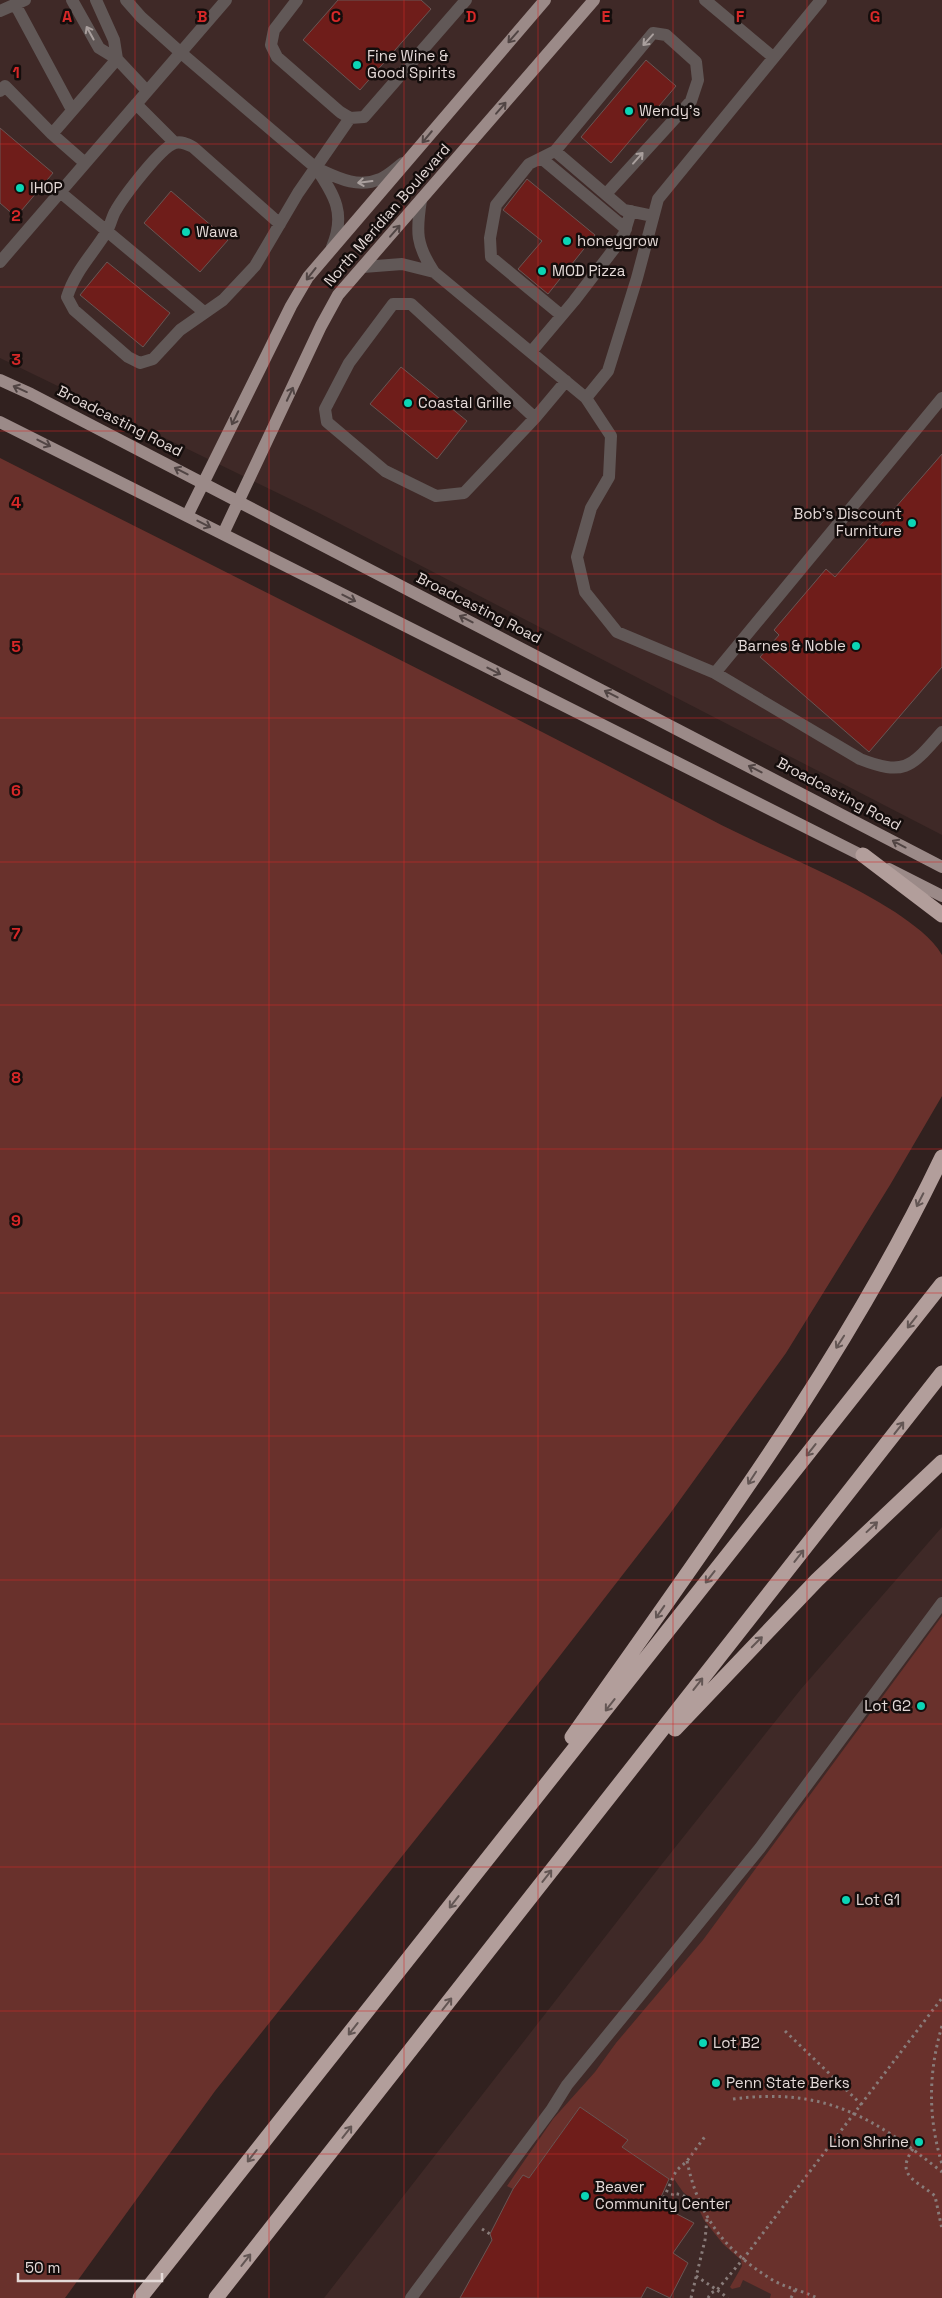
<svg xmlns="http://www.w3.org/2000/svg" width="942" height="2298" font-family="'Space Grotesk',sans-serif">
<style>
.built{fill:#3f2927}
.green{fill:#69312c}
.building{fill:#6f1d1a;stroke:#695654}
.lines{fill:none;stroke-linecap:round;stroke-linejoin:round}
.path{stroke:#887b79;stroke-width:3;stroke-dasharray:2.5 4;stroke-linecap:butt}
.minor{stroke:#615857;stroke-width:12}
.major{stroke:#9b8a88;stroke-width:12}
.highway{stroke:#b29e9b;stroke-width:15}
.oneway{stroke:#a99f9d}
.oneway2{stroke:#514544}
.oneway3{stroke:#635654}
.grid{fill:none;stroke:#d62828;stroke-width:1;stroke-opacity:0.55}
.poi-dot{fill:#0bd5b5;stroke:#140d0c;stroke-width:2}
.labels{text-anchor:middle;stroke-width:5;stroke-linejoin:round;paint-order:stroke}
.poi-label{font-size:15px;fill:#e4d9d7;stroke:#140d0c;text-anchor:start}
.street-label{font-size:15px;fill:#e4d9d7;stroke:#140d0c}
.grid-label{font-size:16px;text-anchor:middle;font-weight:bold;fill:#d62828;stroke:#140d0c;stroke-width:5;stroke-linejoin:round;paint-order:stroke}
</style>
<rect width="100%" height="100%" fill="#31211f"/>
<path class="built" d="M0 0H942V835L317 512 0 358Z
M942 1527V2298H324L658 1869 801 1689Z"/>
<path class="green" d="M0 458C236 578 474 695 708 818 770 851 836 874 895 912 912 924 932 937 942 955V1096L890 1185 786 1353 669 1515 493 1742 215 2091 65 2298H0Z
M942 1616V2298H770L771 2294 743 2280 740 2287 732 2289 730 2287 742 2266 741 2260 723 2244 704 2220 696 2203 683 2192 674 2179 670 2180 622 2147 628 2140 580 2107 529 2178 513 2189 507 2186 553 2119 595 2072 616 2043 703 1940Z"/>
<path class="building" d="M338 0H421L431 9 360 90 303 40Z
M646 60 676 86 611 163 581 137Z
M0 128 53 173 16 217 0 203Z
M527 179 595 235 548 294 518 269 542 241 503 210Z
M171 191 228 240 200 272 144 223Z
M107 262 170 313 143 347 80 295Z
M401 367 467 421 437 459 370 404Z
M942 454V667L869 752 760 657 779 635 774 630 826 569 835 577Z
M580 2107 628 2140 622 2147 669 2179 658 2204 694 2223 673 2253 688 2263 670 2298 647 2287 641 2298H460L492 2240 490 2234 513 2189 523 2175 529 2178Z"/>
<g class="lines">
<path class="path" d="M942 2026C928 2073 928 2118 942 2164
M785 2031 862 2105
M733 2099C825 2087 873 2117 942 2172
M913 2149C894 2176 918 2181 935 2196L942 2229
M687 2161C698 2215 724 2250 771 2279 785 2288 802 2290 817 2298
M661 2204 676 2171 687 2161 706 2135
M668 2208 673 2193 682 2195 700 2205
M482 2229 490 2234
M696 2276 717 2290 744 2258 942 1998
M691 2298 705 2240 707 2219
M708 2298 711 2293 717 2290 728 2298
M791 2298 795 2290"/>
<path class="minor" d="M72 0 99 48 117 59
M96 0 114 40 117 59
M126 0 141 17 180 52 316 168C335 196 346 214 332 247
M297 0 274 30 271 45 277 57 340 112 350 118 364 117 466 0
M705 0 773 57
M15 4 72 110
M0 11 25 0
M0 91 5 86 52 134 85 163
M136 104 175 143
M52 134 117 59 147 91
M555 151 624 210 653 216
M541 158 626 229
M316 168C336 177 357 189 380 179 388 176 396 168 403 163
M60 192 204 312
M421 200C416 232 416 245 434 272L586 398 611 436 609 477 591 508 577 557 585 592 617 632 715 673 860 759C906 777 912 766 942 732
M280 224 193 147C187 144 181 141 175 143 161 147 124 196 116 210 112 216 111 224 107 231 93 254 75 271 67 297L74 310 128 357 140 363 153 359 180 330 223 300 255 266 298 193 350 118
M0 262 226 0
M363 267 402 264 434 272
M561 315 491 257 490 238 496 205 529 164 555 151 653 33 666 35 696 62 698 80 691 101 606 194
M531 352 574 301 617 245 624 234 631 211
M586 398 608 371 637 278 658 199 821 0
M535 418 411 304H393L349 363 325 409 327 422 385 471 436 496 464 493 535 418 566 381
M715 673 942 398
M411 2298 552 2109 567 2085 760 1848 942 1603"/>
<path class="major" d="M0 380 31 394 942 867
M0 422 871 860
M187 516 291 306 308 277 545 0
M223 534 321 326 338 295 594 0
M889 869 942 896"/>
<path class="highway" d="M863 855 942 915
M675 1729 817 1580 942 1462
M572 1737C703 1550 844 1363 942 1157
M140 2298 942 1284
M216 2298 942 1373"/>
</g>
<defs><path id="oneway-shaft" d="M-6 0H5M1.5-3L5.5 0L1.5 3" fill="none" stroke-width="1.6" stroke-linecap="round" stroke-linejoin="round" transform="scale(1.25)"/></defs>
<g class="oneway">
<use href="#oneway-shaft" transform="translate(90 33) rotate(-119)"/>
<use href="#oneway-shaft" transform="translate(648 40) rotate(132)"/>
<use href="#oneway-shaft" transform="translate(638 158) rotate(-48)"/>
<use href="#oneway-shaft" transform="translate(365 182) rotate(173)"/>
</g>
<g class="oneway2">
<use href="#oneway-shaft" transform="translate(513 37) rotate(131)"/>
<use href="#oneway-shaft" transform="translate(501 108) rotate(-49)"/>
<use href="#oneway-shaft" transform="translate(427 137) rotate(130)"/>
<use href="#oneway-shaft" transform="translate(395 231) rotate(-49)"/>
<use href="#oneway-shaft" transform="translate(311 274) rotate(128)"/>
<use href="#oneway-shaft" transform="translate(20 389) rotate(-156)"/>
<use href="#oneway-shaft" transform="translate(290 394) rotate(-65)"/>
<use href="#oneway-shaft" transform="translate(235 418) rotate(116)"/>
<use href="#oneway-shaft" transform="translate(44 443) rotate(27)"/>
<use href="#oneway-shaft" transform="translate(181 471) rotate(-153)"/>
<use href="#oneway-shaft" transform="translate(204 524) rotate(27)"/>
<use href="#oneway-shaft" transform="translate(349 598) rotate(27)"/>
<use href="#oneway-shaft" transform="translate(466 619) rotate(-153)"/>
<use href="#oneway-shaft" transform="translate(494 671) rotate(27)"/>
<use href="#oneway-shaft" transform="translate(611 694) rotate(-153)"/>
<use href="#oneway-shaft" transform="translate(755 769) rotate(-153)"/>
<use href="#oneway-shaft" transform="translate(899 844) rotate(-152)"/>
</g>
<g class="oneway3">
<use href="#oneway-shaft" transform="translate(920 1200) rotate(117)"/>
<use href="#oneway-shaft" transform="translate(912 1322) rotate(128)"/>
<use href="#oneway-shaft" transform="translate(840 1342) rotate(123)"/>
<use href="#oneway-shaft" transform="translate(899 1428) rotate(-52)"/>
<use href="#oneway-shaft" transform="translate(811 1450) rotate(128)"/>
<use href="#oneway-shaft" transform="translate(752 1478) rotate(123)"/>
<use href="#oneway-shaft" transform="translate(872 1527) rotate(-43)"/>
<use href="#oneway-shaft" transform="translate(799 1556) rotate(-52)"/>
<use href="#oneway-shaft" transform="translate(710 1577) rotate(128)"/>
<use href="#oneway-shaft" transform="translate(660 1612) rotate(125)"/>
<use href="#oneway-shaft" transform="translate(757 1642) rotate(-45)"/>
<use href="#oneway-shaft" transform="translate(698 1684) rotate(-52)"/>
<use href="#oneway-shaft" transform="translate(610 1705) rotate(128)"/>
<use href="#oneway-shaft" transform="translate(547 1876) rotate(-52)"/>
<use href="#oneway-shaft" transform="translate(454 1902) rotate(128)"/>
<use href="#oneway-shaft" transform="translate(447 2004) rotate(-52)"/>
<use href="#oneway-shaft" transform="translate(353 2029) rotate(128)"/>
<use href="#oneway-shaft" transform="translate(347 2132) rotate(-52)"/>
<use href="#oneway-shaft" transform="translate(252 2156) rotate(128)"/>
<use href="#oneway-shaft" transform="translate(246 2260) rotate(-52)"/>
</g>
<path class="grid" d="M135 0V2298M269 0V2298M404 0V2298M538 0V2298M673 0V2298M807 0V2298M0 144H942M0 287H942M0 431H942M0 574H942M0 718H942M0 862H942M0 1005H942M0 1149H942M0 1293H942M0 1436H942M0 1580H942M0 1724H942M0 1867H942M0 2011H942M0 2154H942"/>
<g class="poi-dot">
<circle cx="357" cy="65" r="5"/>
<circle cx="629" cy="111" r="5"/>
<circle cx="20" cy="188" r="5"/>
<circle cx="186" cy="232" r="5"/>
<circle cx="567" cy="241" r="5"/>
<circle cx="542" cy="271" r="5"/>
<circle cx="408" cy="403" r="5"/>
<circle cx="912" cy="523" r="5"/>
<circle cx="856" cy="646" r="5"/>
<circle cx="921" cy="1706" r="5"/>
<circle cx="846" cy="1900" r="5"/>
<circle cx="703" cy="2043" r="5"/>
<circle cx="716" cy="2083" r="5"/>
<circle cx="919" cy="2142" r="5"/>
<circle cx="585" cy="2196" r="5"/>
</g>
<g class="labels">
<g class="poi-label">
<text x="367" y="61">Fine Wine &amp;<tspan x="367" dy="17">Good Spirits</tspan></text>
<text x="639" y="116">Wendy's</text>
<text x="30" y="193">IHOP</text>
<text x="196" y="237">Wawa</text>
<text x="577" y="246">honeygrow</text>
<text x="552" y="276">MOD Pizza</text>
<text x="418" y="408">Coastal Grille</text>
<text x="902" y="519" text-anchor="end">Bob's Discount<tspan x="902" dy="17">Furniture</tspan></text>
<text x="846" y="651" text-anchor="end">Barnes &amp; Noble</text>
<text x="911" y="1711" text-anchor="end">Lot G2</text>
<text x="856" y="1905">Lot G1</text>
<text x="713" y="2048">Lot B2</text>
<text x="726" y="2088">Penn State Berks</text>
<text x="909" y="2147" text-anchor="end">Lion Shrine</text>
<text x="595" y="2192">Beaver<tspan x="595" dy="17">Community Center</tspan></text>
</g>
<g class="street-label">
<text transform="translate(387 215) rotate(-49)" y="5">North Meridian Boulevard</text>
<text transform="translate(120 421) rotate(27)" y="5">Broadcasting Road</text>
<text transform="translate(479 608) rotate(27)" y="5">Broadcasting Road</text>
<text transform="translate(839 794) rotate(28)" y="5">Broadcasting Road</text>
</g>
</g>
<g class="grid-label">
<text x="67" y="22">A</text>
<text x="202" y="22">B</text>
<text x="336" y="22">C</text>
<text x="471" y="22">D</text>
<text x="606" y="22">E</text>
<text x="740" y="22">F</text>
<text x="875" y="22">G</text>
<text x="16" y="78">1</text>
<text x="16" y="221">2</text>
<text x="16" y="365">3</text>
<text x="16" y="508">4</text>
<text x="16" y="652">5</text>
<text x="16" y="796">6</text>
<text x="16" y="939">7</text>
<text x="16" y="1083">8</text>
<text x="16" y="1226">9</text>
</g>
<path d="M18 2273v8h144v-8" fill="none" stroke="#e4d9d7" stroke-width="2.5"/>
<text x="25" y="2273" font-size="15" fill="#e4d9d7" stroke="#140d0c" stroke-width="4" paint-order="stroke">50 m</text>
</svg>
